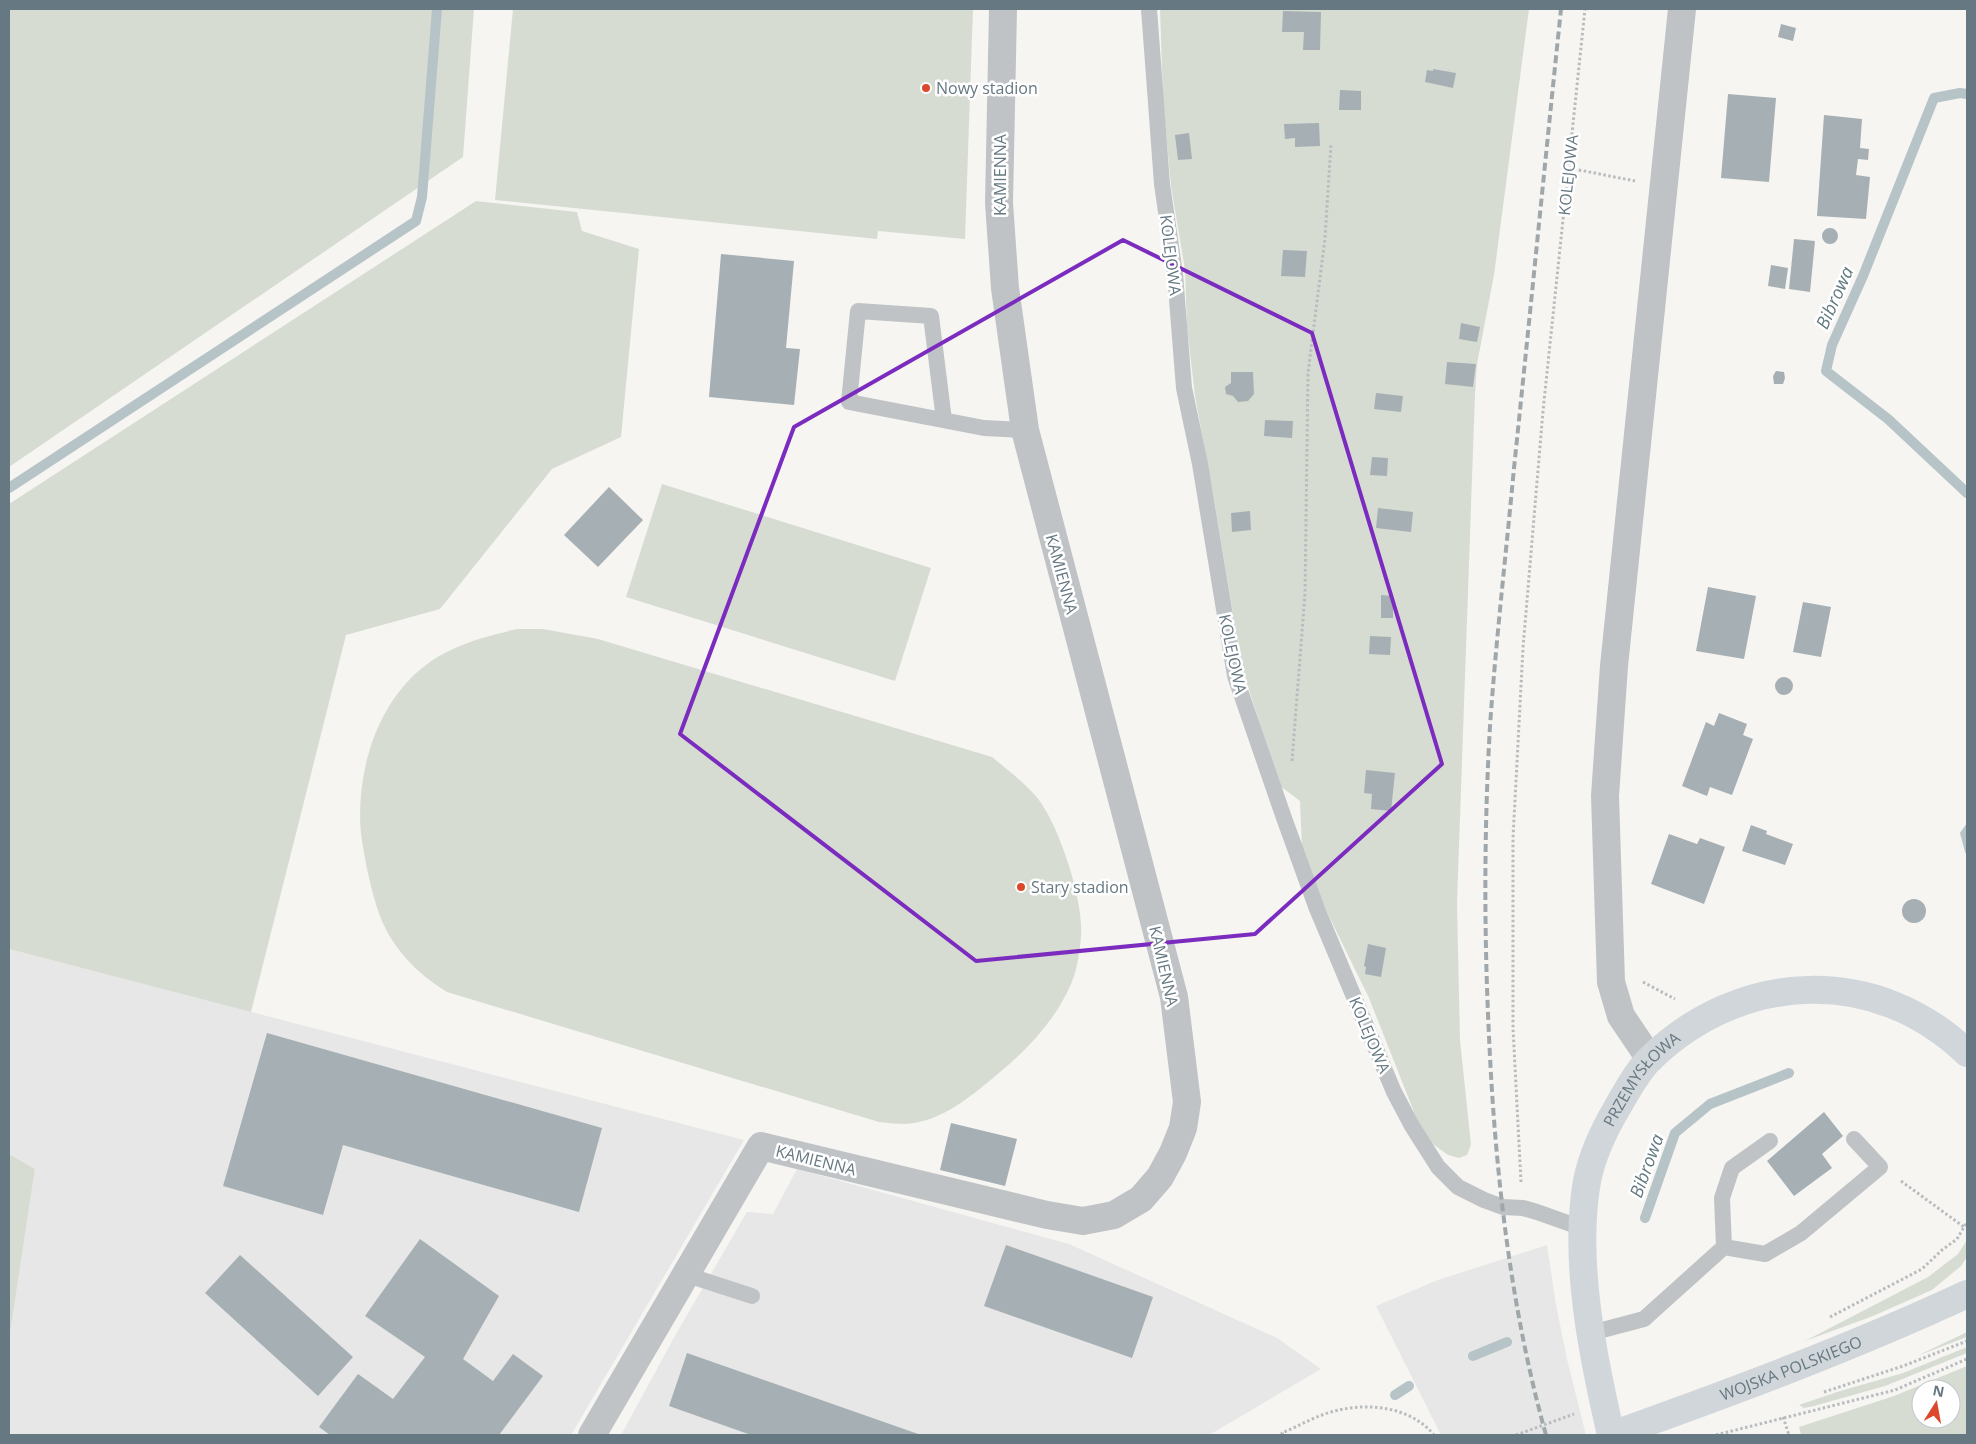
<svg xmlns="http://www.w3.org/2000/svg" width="1976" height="1444" font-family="'Open Sans',sans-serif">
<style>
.built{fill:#e6e7e6}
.green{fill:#d7dcd3;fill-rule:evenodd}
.water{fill:#b7c4c7}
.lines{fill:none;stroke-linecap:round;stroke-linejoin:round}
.stream{stroke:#b7c4c7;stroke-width:10}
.building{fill:#a6afb3}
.path{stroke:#b9bcbe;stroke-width:3;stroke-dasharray:2.5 2.5;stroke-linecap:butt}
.lane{stroke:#bfc3c6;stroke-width:16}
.street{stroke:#bfc3c6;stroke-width:28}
.secondary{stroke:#d1d6da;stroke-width:28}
.rail{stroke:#a0a7ab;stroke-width:4;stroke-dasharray:8 4;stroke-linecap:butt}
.marked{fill:none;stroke:#7b2cbf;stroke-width:4;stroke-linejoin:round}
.poi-dot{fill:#dc482c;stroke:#fff;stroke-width:2}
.labels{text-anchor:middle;stroke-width:5;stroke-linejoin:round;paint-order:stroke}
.poi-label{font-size:16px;fill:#667882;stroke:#fff;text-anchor:start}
.street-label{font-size:16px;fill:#667882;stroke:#fff}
.water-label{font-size:18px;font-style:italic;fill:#61797f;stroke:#fff}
</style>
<rect width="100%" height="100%" fill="#f6f5f2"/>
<path class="built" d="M9 949 744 1140 571 1435H9V1340L35 1169 9 1154Z
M797 1169 1069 1244 1277 1338 1321 1369 1209 1435H621L676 1334 747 1212 773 1214Z
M1547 1245 1556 1305 1567 1359 1586 1435H1441L1376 1306 1438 1280Z"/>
<path class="green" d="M9 9H474L463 157 9 467Z
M513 9H973L965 239 878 231 877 239 495 200Z
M1160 9H1529L1494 275 1477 364 1475 394 1457 903 1460 1040 1471 1145 1467 1155 1459 1158 1448 1155 1430 1142 1418 1122 1369 998 1323 904 1302 849 1300 801 1280 786 1242 668 1215 505 1195 396 1187 327 1185 270 1171 186 1163 100Z
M476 201 577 212 582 231 639 249 621 437 552 469 440 609 346 635 251 1012 9 949V504Z
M662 484 931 568 895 681 626 597Z
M517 629H543L598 639 992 757C1008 770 1026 784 1039 800 1060 828 1084 902 1081 936 1080 951 1077 971 1071 984 1056 1019 1029 1048 1000 1072 974 1094 942 1122 906 1124 897 1124 888 1123 879 1122L447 992C426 979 406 962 392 940 378 918 373 895 367 869 364 852 360 834 360 816 360 766 376 713 412 677 441 648 478 638 517 629Z
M9 1154 35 1169 9 1340Z
M1967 1240V1257L1961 1266 1932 1290 1873 1316 1805 1341 1928 1277 1958 1254Z
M1967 1332V1337L1917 1356Z
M1967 1347V1353L1885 1386 1814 1406 1804 1408 1799 1405 1837 1392 1903 1373Z
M1967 1366V1435H1801L1799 1427 1894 1396ZM1921 1389H1951V1419H1921Z"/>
<path class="water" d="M1967 823V855L1965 852 1960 833Z"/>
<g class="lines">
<path class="stream" d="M1967 94 1960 93 1934 98 1863 276 1832 345 1826 371 1888 419 1967 493
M9 488 416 221 422 197 437 9
M1645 1218 1675 1133 1710 1104 1789 1073
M1473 1356 1507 1342
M1395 1395 1409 1386"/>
</g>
<path class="building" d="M1283 11 1321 12 1320 50H1303L1304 32H1282Z
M1781 24 1796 28 1793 41 1778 37Z
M1433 69 1456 73 1453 88 1425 82 1427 70 1433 71Z
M1340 90 1361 91V110H1339Z
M1728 94 1776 98 1769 182 1721 178Z
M1824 115 1862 119 1860 148 1869 149 1868 160 1858 159 1856 175 1870 177 1866 219 1817 216Z
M1319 123 1320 146 1295 147V138L1285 139 1284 124Z
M1189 133 1192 159 1178 160 1175 135Z
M1822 236a8 8 0 1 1 16 0a8 8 0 1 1-16 0Z
M1794 239 1815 241 1810 292 1789 289Z
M1283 250 1307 251 1305 277 1281 276Z
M721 254 794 261 786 348 800 349 794 405 709 397Z
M1771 265 1788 268 1785 289 1768 286Z
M1461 323 1480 327 1477 342 1459 339Z
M1447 362 1476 364 1473 387 1445 384Z
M1776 371 1784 372 1785 378 1783 384H1774L1773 376Z
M1231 372H1253L1254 394 1248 401 1238 402 1233 396 1226 394 1225 387 1231 383Z
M1376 393 1403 396 1401 412 1374 409Z
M1265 420 1293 421 1292 438 1264 436Z
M1372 457 1388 458 1387 476 1370 475Z
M609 487 643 520 598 567 564 535Z
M1378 508 1413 512 1411 532 1376 528Z
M1250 511 1251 530 1232 532 1231 513Z
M1708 587 1756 596 1744 659 1696 651Z
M1381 595 1393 596V618H1381Z
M1803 602 1831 607 1821 657 1793 652Z
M1370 636 1391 637 1390 655 1369 654Z
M1775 686a9 9 0 1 1 18 0a9 9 0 1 1-18 0Z
M1719 713 1747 724 1743 735 1753 739 1732 795 1710 787 1707 796 1682 786 1706 722 1714 726Z
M1366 770 1395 773 1391 811 1371 809 1372 794 1364 793Z
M1751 825 1767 831 1766 834 1793 844 1785 865 1742 851Z
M1669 834 1697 844 1700 838 1725 847 1704 904 1651 884Z
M1902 911a12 12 0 1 1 24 0a12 12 0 1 1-24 0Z
M1368 944 1386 948 1381 977 1365 974 1366 967 1364 966Z
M267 1033 602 1128 579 1212 343 1145 323 1215 223 1186Z
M1824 1112 1843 1136 1822 1154 1832 1168 1794 1196 1767 1161Z
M951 1123 1017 1139 1005 1186 940 1170Z
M420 1239 499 1296 463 1359 493 1381 513 1354 543 1376 499 1435H330L319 1427 358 1374 393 1399 425 1357 365 1316Z
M1006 1245 1153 1297 1132 1358 984 1306Z
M240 1255 353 1357 318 1396 205 1293Z
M687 1353 921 1435H751L669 1406Z"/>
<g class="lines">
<path class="path" d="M1569 168 1635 181
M1292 761 1305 594 1308 373 1325 238 1331 144
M1643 982 1675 999
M1901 1181 1964 1227
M1521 1182 1513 1028V838L1523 648 1543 411 1585 9
M1830 1317 1922 1269 1942 1250 1957 1239 1967 1222
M1824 1392 1903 1366 1967 1341
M1783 1417 1789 1435
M1283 1435 1282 1433C1299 1426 1317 1415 1335 1411 1369 1402 1411 1407 1434 1435
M1516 1435 1574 1414
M1716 1435 1895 1390 1967 1359"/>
<path class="lane" d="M1149 9 1162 184 1175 274 1184 388 1200 464 1235 676 1284 818 1317 909 1394 1092 1412 1126 1438 1167 1458 1187 1484 1200 1503 1207 1523 1208 1537 1212 1582 1228
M944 420 931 316 858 311 849 402 984 428 1025 430
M1724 1247 1722 1198 1732 1168 1770 1141
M687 1275 752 1296
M1591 1333 1644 1319 1724 1247 1765 1254 1801 1233 1880 1167 1854 1139"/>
<path class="street" d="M1650 1059 1621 1016 1611 982 1605 796 1614 666 1682 9
M592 1435 761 1146 1047 1215 1083 1221 1114 1215 1141 1199 1160 1177 1173 1153 1183 1128 1187 1102 1174 997 1025 430 1005 288 999 203 1003 9"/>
<g class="secondary">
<path id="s1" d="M1611 1435C1593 1357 1573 1261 1587 1181 1592 1156 1604 1130 1617 1108 1627 1091 1637 1071 1651 1058 1741 971 1876 965 1967 1053"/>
<path id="s2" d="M1612 1435C1732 1392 1851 1348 1967 1294"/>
</g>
<path class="rail" d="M1546 1435C1510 1306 1495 1170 1489 1036 1484 933 1484 830 1490 726 1496 640 1506 554 1514 468 1530 315 1545 162 1561 9"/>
</g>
<path class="marked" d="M1123 240 1312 333 1442 764 1255 934 976 961 680 734 794 427Z"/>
<g class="poi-dot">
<circle cx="926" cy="88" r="5"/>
<circle cx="1021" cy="887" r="5"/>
</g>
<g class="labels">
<g class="poi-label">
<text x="936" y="94">Nowy stadion</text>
<text x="1031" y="893">Stary stadion</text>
</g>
<g class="street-label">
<text transform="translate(1000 175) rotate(-90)" y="6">KAMIENNA</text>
<text transform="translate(1568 175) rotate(-84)" y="6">KOLEJOWA</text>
<text transform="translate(1171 255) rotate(83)" y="6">KOLEJOWA</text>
<text transform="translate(1062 574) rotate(75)" y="6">KAMIENNA</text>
<text transform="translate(1233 654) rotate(78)" y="6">KOLEJOWA</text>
<text transform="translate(1164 966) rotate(77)" y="6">KAMIENNA</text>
<text transform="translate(1370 1035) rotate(67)" y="6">KOLEJOWA</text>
<text dy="6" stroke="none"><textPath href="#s1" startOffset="374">PRZEMYSŁOWA</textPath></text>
<text transform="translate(816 1160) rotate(14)" y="6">KAMIENNA</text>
<text dy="6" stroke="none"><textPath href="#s2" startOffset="191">WOJSKA POLSKIEGO</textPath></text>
</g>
<g class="water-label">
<text transform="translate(1835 298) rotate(-66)" y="6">Bibrowa</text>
<text transform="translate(1647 1166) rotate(-70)" y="6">Bibrowa</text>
</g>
</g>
<rect width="1976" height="1444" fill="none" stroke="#667882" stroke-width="20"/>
<g transform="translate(1936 1404) rotate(11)"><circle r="24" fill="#ffffff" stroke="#c2c9cd"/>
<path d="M0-4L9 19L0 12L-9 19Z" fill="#dc482c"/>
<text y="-8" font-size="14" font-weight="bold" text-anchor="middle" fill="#667882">N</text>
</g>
</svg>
